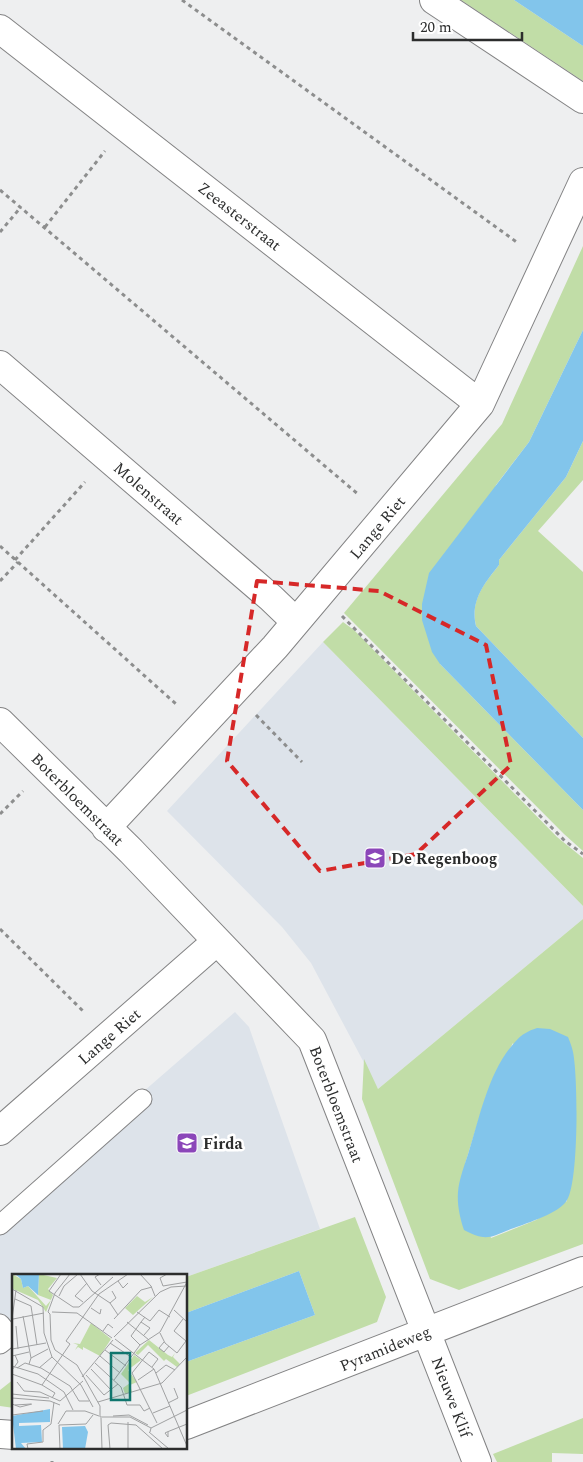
<svg xmlns="http://www.w3.org/2000/svg" width="583" height="1462" font-family="Spectral,serif">
<style>
.built{fill:#dde3ea}
.green{fill:#c1dda7;fill-rule:evenodd}
.water{fill:#82c5eb}
.lines{fill:none;stroke-linecap:round;stroke-linejoin:round}
.service-casing{stroke:#838384;stroke-width:21}
.minor-casing{stroke:#838384;stroke-width:30}
.path{stroke:#8d8e8e;stroke-width:3;stroke-dasharray:4 4;stroke-linecap:butt}
.service{stroke:#fff;stroke-width:19}
.minor{stroke:#fff;stroke-width:28}
.marked{fill:none;stroke:#d62828;stroke-width:4;stroke-dasharray:10 6;stroke-linejoin:round}
.labels{text-anchor:middle;stroke-width:5;stroke-linejoin:round;paint-order:stroke}
.street-label{font-size:16px;fill:#2c2d2d;stroke:#fff}
.poi-label{font-size:16px;font-weight:bold;fill:#2c2d2d;stroke:#fff;text-anchor:start}
.inset-road{fill:none;stroke:#a0a1a2;stroke-width:1}
.view{fill:#0f766e;fill-opacity:0.15;stroke:#0f766e;stroke-width:2.5}
.inset-edge{fill:none;stroke:#2c2d2d;stroke-width:2.5}
</style>
<rect width="100%" height="100%" fill="#eeeff0"/>
<path class="built" d="M323 642 583 906V919L378 1089 311 963 282 927 167 811Z
M235 1012 249 1027 320 1229 186 1277 14 1276V1339L0 1343V1216Z"/>
<path class="green" d="M461 0H514L583 46V81Z
M583 246V330L529 442 496 485 440 664 583 810V851L564 834 344 613 502 424Z
M583 441V480L538 531 583 572V738L476 626C470 600 484 584 499 565V560L566 477Z
M343 622 354 630 557 837 583 858V906L323 642Z
M583 919V1244L459 1290 430 1279 362 1099 364 1059 378 1089ZM513 1043 567 1201 536 1220 491 1238 465 1164 486 1096Z
M355 1217 386 1297 377 1322 186 1396V1362L315 1315 299 1271 186 1313V1277Z
M14 1379V1408L0 1406V1390Z
M583 1418V1454L552 1453V1462H497L493 1454Z"/>
<path class="water" d="M514 0H583V46Z
M583 330V441L566 477 499 560V565C484 584 470 601 476 626L583 738V810L440 664 432 652 422 620V604L429 573 529 442Z
M537 1028 550 1029 568 1037C570 1042 572 1047 573 1052 578 1075 579 1181 567 1200 560 1213 527 1223 514 1228 491 1236 488 1243 464 1230 460 1218 457 1205 458 1192 459 1179 465 1164 469 1151 480 1116 489 1070 515 1042 522 1034 528 1031 537 1028Z
M299 1271 315 1315 186 1362V1313Z"/>
<g class="lines">
<g class="service-casing">
<path id="service" d="M0 1225 142 1099
M0 1324 10 1336 0 1344"/>
</g>
<g class="minor-casing">
<path id="minor" d="M434 0 583 99
M0 29 480 404
M0 365 271 598 296 622
M0 722 131 851 312 1040 477 1462
M106 828 275 647 480 404 583 182
M0 1131 217 941
M186 1425 583 1271
M0 1434 14 1435"/>
</g>
<path class="path" d="M182 0 518 243
M0 190 359 495
M45 227 105 151
M0 232 21 207
M0 546 176 704
M15 560 85 482
M0 581 18 562
M342 616 565 841 583 854
M256 715 302 762
M0 814 23 791
M0 929 85 1013
M52 1462V1461"/>
<use href="#service" class="service"/>
<use href="#minor" class="minor"/>
</g>
<path class="marked" d="M257 581 379 591 486 645 511 765 416 854 320 871 227 761Z"/>
<defs>
<g id="school-square" transform="scale(1.125)"><rect x="-9" y="-9" width="18" height="18" rx="4" fill="#8b46b9" stroke="#fff"/><path d="M0-5L7-2L0 1L-7-2ZM-4 1L0 2.5L4 1V4Q0 6-4 4Z" fill="#fff"/></g>
<g id="university-square" transform="scale(1.125)"><rect x="-9" y="-9" width="18" height="18" rx="4" fill="#8b46b9" stroke="#fff"/><path d="M0-5L7-2L0 1L-7-2ZM-4 1L0 2.5L4 1V4Q0 6-4 4Z" fill="#fff"/></g>
</defs>
<g fill-rule="evenodd">
<use href="#school-square" x="375" y="858"/>
<use href="#university-square" x="187" y="1143"/>
</g>
<g class="labels">
<g class="street-label">
<text transform="translate(240 216) rotate(38)" y="6">Zeeasterstraat</text>
<text transform="translate(149 493) rotate(41)" y="6">Molenstraat</text>
<text transform="translate(377 527) rotate(-50)" y="6">Lange Riet</text>
<text transform="translate(78 799) rotate(45)" y="6">Boterbloemstraat</text>
<text transform="translate(109 1036) rotate(-41)" y="6">Lange Riet</text>
<text transform="translate(337 1104) rotate(69)" y="6">Boterbloemstraat</text>
<text transform="translate(385 1348) rotate(-22)" y="6">Pyramideweg</text>
<text transform="translate(452 1397) rotate(69)" y="6">Nieuwe Klif</text>
</g>
<g class="poi-label">
<text x="391" y="864">De Regenboog</text>
<text x="203" y="1149">Firda</text>
</g>
</g>
<g transform="translate(12 1274)">
<rect width="175" height="175" fill="#eeeff0"/>
<path d="M0 0 9 5 11 14 16 12 34 32 39 26 26 21 27 0 45 4 36 15 41 21 34 38 26 26 1 15ZM125 22 133 28 141 23 121 41 113 34ZM79 49 99 65 88 82 71 73V76L66 73 63 76 66 71 61 69 68 70ZM137 66 156 81 160 83 163 79 161 83 168 90 165 93 154 85 152 87 136 71 126 81 123 79ZM122 81 129 86 116 96 125 108 118 111 120 118 113 120 111 114 118 109 109 100Z" fill="#c1dda7"/>
<path d="M3 0H27L26 21 16 12 11 14 9 5ZM38 135V148L7 149V152L29 151 30 168 9 169 14 175H4L0 142ZM73 152 76 158 73 175H51L50 153Z" fill="#82c5eb"/>
<path class="inset-road" d="M49 0 37 17 61 33H67L101 3M68 0 80 17 98 29 106 41M88 0 83 3 89 11M128 0 139 12 143 22M155 0 148 4 151 12 175 8M106 7 111 14 116 9M0 15 31 33 32 59 40 83 69 111 81 133M47 22 52 12 66 0M3 25 19 32 25 71M71 28 63 22 75 9M98 29 104 24 100 17M79 34 88 40 89 35M162 36 175 48M40 38 65 39 100 64M125 38 138 47 147 36 158 43M38 40 39 66 43 76 65 91 88 132V143H118L139 154 138 158M38 40 36 38 43 19 58 0M11 42 19 84M0 45 4 16M1 45 32 39M102 45 129 16 140 13M115 48 137 66M4 52 6 75M91 57 96 50 101 54M148 59 153 69 165 79 174 67 162 57 171 45M132 61 138 54 129 48 133 43M102 63 148 18 159 13 174 12M103 65 142 95 175 172M152 68 147 74 152 78 157 72M98 69 119 83M128 71 119 62 129 48M0 75 34 69M93 76 114 92M0 82 17 78M88 82 108 99M83 89 109 113 115 131H128L132 137 138 134M17 90 19 84 36 75M0 92 26 100 42 111 52 118 61 136M140 93 146 85 137 78 120 99 145 149M5 94 13 89 29 94 58 112 67 127H77M27 94 40 83M79 95 99 116M0 96 6 88 3 81M144 99 154 91 163 96M0 100 30 111 43 119 40 124M74 101 92 121 106 110M70 103 101 66M102 106 128 71 148 58 175 8M126 106 142 95M5 108 12 117 28 118 48 127M30 111 58 70 54 67 87 20 116 0M0 120 37 124M0 124 38 127 48 131M48 127 71 107M86 128 150 109 175 83M156 129 166 124 162 114M0 130 8 133 20 130M3 131 19 130M141 139 158 132M0 141 31 137M101 142 117 141 136 151M89 144 90 175M39 150 42 128M46 150 54 137H73L87 142M47 151 74 150 81 141M47 151 48 175M139 154 175 136M137 158 157 175M156 158V163L153 159 155 158 175 150M16 175 15 170 31 168V156L39 150M98 175 96 151 99 149 124 151 151 175M116 175V148"/>
<path class="view" d="M99 79H118V126H99Z"/>
<rect width="175" height="175" class="inset-edge"/>
</g>
<path d="M413 32v8h109v-8" fill="none" stroke="#2c2d2d" stroke-width="2.5"/>
<text x="420" y="32" font-size="15" fill="#2c2d2d" stroke="#ffffff" stroke-width="4" paint-order="stroke">20 m</text>
</svg>
